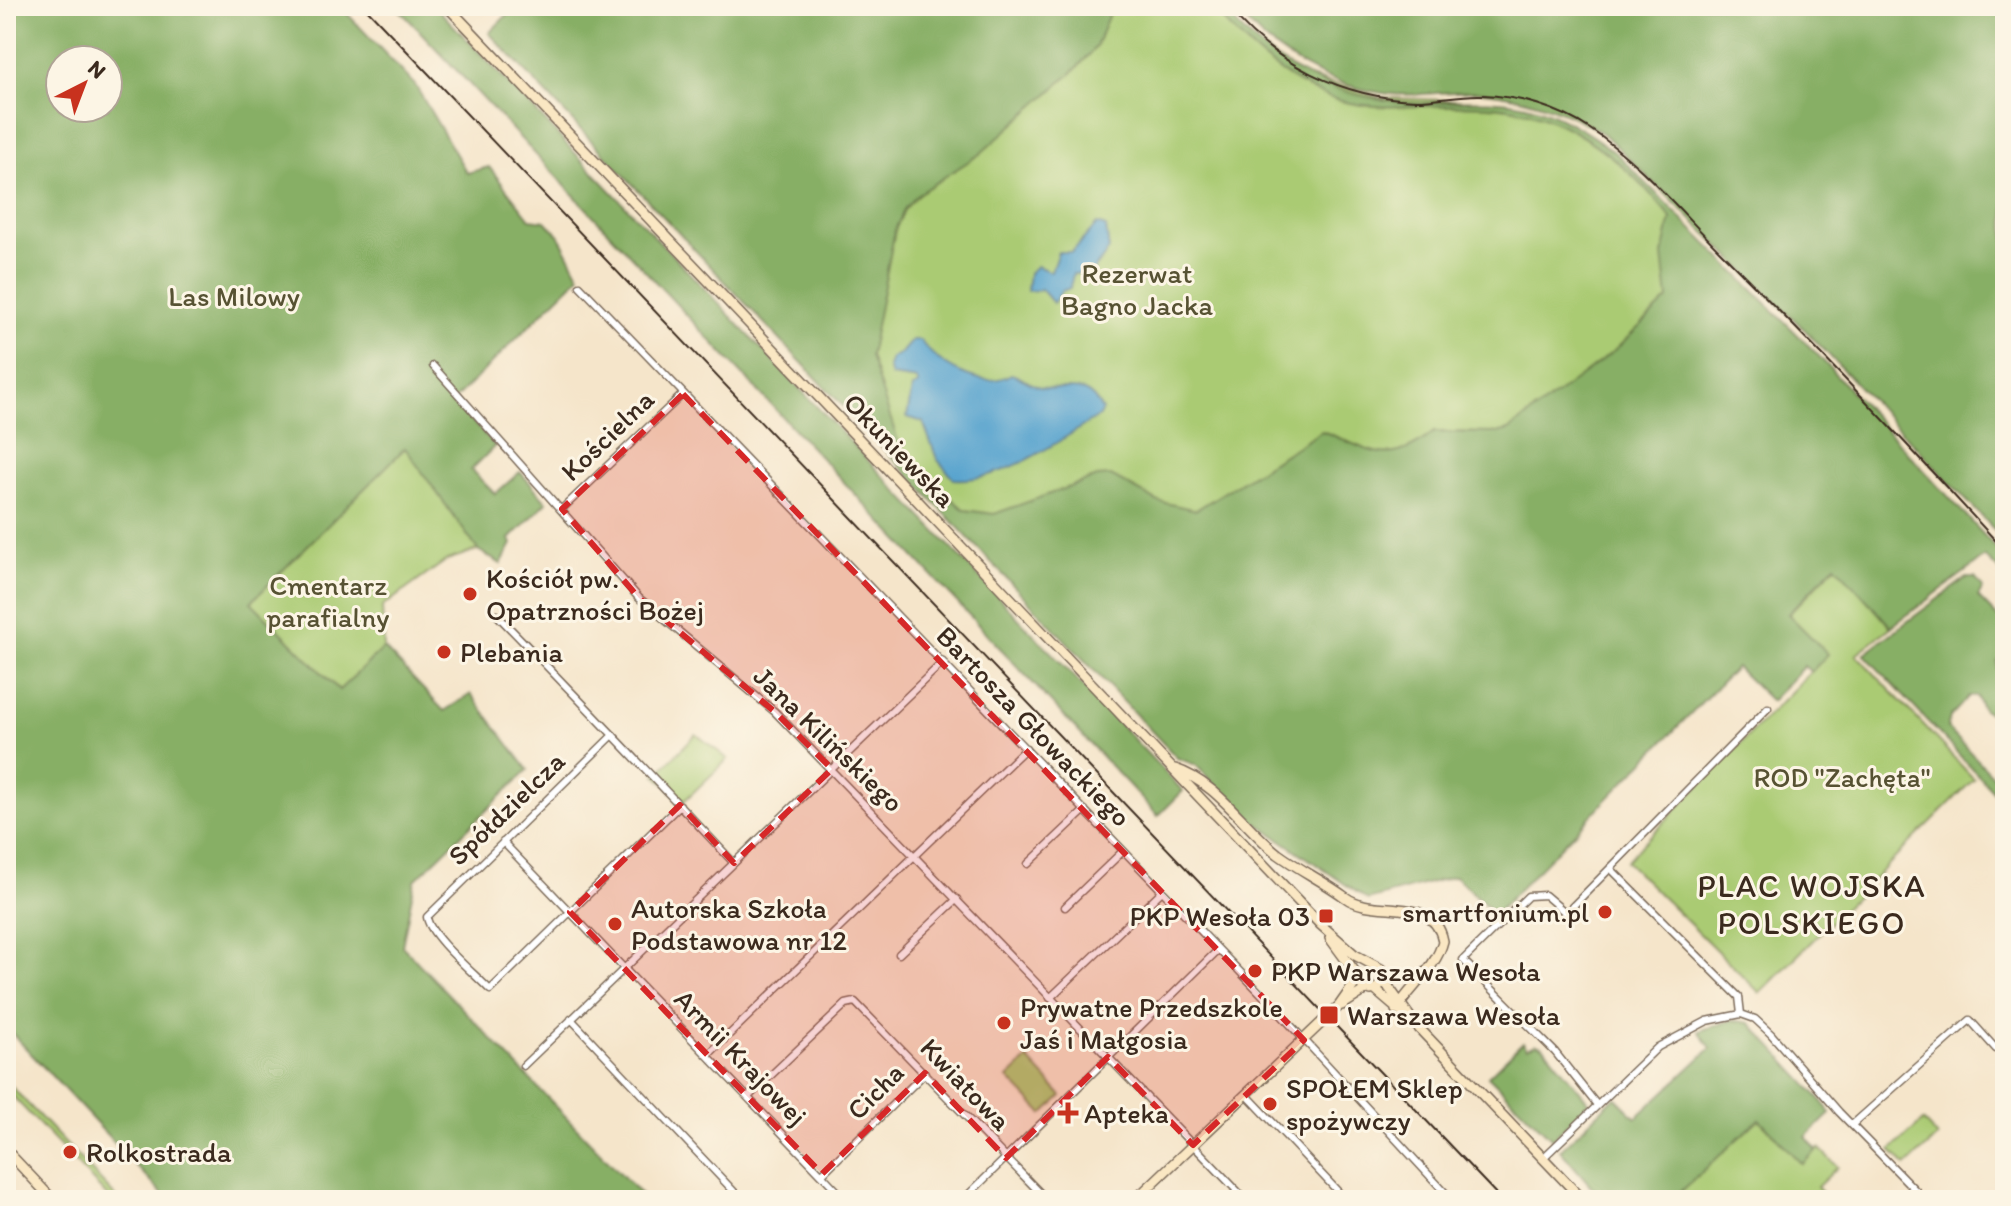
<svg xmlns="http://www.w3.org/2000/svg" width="2011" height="1206" font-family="Itim,sans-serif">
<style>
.green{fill:#aacb73;stroke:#727a48;stroke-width:2}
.forest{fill:#87af65;stroke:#616c42;stroke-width:2;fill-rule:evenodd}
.water{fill:#55a2ce;stroke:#486676;stroke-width:2}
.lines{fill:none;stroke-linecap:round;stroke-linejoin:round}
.street-casing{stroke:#7c6b5a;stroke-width:9}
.secondary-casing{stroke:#7c6b5a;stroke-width:12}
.street{stroke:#fff;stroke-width:6}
.secondary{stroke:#fae7c3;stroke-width:9}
.rail{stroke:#3b2a1e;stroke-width:2}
.marked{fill:#d62828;fill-opacity:0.2;stroke:#d62828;stroke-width:6;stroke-dasharray:16 10;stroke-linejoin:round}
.poi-dot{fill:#c8321e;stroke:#fcf5e5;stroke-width:3}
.labels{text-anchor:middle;stroke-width:6;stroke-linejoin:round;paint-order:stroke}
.park-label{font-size:28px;fill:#575233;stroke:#fcf5e5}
.street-label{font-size:28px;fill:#3b2a1e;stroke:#fcf5e5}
.poi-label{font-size:28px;fill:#3b2a1e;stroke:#fcf5e5;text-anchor:start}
.quarter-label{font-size:32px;letter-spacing:2px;fill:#3b2a1e;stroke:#fcf5e5}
</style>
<rect width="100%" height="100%" fill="#fcf5e5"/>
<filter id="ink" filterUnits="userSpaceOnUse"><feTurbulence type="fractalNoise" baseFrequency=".0125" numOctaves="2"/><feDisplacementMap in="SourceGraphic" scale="16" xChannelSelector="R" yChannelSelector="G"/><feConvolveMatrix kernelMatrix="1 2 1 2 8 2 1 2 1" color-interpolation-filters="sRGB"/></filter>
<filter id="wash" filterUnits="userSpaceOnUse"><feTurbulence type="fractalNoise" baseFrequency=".006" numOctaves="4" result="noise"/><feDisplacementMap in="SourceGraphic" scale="32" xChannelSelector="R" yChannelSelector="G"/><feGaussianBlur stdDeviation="1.8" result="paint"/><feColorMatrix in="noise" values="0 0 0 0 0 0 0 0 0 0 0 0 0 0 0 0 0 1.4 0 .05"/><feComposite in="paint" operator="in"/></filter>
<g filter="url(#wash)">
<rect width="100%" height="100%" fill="#f5e5ca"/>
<path class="green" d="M1104 6H1215L1235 29 1292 72 1381 98 1484 101 1547 115 1619 159 1672 210 1668 299 1619 356 1505 441 1476 433 1434 432C1388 470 1372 450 1322 431L1196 510 970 525 897 444 865 358 891 225 918 194 943 178Z
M405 447 478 550 447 560 382 607 384 648 339 691 251 602Z
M1836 565 1891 627 1856 654 1974 779 1760 993 1626 861 1827 655 1788 615Z
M696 734 728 759 683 802 656 775Z
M1028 1059 1062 1096 1043 1114 1008 1078Z
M6 1081 119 1200H111L21 1105 6 1089Z
M1755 1115 1802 1164 1819 1148 1838 1167 1817 1187 1825 1196 1821 1200H1665Z
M1923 1121 1938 1137 1906 1166 1891 1150Z"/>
<path class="forest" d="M6 6H340L415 85 467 173 489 167 530 219 546 221 558 234 580 276 453 401 495 446 471 470 495 494 520 472 547 502 510 539 512 544 501 564 478 550 405 448 251 602 339 690 384 648 444 711 471 694 528 770 415 880 402 946 646 1200H168L6 1027ZM60 60H108V108H60Z
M396 6H435L1183 791 1158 816Z
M516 6H1112L1096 47 1078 67 980 154 918 194 905 208 895 230 870 356 899 444 936 486 965 510 994 514 1097 477 1111 476 1157 501 1196 510 1322 431C1372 450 1388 470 1434 432L1497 433 1509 430 1614 351 1668 299 1663 255 1671 218C1635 173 1588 130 1531 113 1503 104 1469 105 1440 106 1404 106 1365 110 1331 98 1281 80 1245 45 1211 6H1222C1267 69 1348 103 1423 103 1459 102 1492 97 1526 105 1560 114 1590 133 1617 154L1816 353 2005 558V577L1985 557 1891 627 1835 565 1788 614 1828 654 1811 672 1804 666 1771 701 1736 667 1495 914 1455 876 1368 900 1242 813 1196 765 1177 758 489 33Z
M1234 6H2005V541L1809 334 1604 134C1567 111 1528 96 1483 92 1453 89 1421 97 1391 94 1332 88 1269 55 1234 6Z
M1966 578H1975L1983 588 1978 597 2005 625V655L1997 662V669L2005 678V708L2000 706 1994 715 1983 710 1976 696H1969L1950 717 1947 728 1996 779 1994 792 1864 654Z
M1732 1020 1750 1023 1824 1103 1830 1114 1806 1137 1817 1150 1802 1164 1759 1119 1672 1200H1603L1560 1150 1615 1097 1636 1118 1711 1048 1699 1031Z
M1523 1042 1527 1048 1536 1044 1543 1046 1589 1102 1552 1139 1488 1076Z"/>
<path class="water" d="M1097 224 1106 227 1109 250 1090 274H1073L1070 288 1062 291 1053 303 1042 290 1027 291 1029 273 1037 266 1051 272 1058 252H1072Z
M912 340H920C936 364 983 392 1011 374 1022 377 1031 385 1040 387 1069 394 1085 378 1102 410L1099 416C1059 441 1002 483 954 479L937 459 923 422 907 417 912 388 918 384 917 380 891 376 888 367 891 358 901 353Z"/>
</g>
<g filter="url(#ink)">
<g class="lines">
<g class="street-casing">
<path id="street" d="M580 286 1272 1005 1452 1200
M433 366 639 598 775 712 1246 1200
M562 509 683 394
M497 615C577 697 655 779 734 863
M613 735 427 917C429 936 475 974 490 990L680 805
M503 842 846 1200
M1028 864 1085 810
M1612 870 1739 997 1741 1014
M1065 907 1123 851
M899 954 957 899
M1050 998 1162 891
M571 1019 742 1200
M708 1055 1026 748
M523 1066 943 662
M1246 1094 1346 1200
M748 1097 846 1004 855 1002 1047 1200
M1597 1105 1555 1052 1463 960 1528 896 1545 895 1566 913 1768 708
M1853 1124 1970 1020 1996 1049 2005 1044
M1543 1158 1658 1047 1707 1021 1741 1014 1755 1019 1771 1034 1839 1112 1925 1200
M822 1174 925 1073
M963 1200 1218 950
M1228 1200 1237 1191"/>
</g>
<g class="secondary-casing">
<path id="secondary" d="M447 6 1321 925 1355 955 1381 969 1387 985 1415 1024
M1175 769C1218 783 1243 827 1278 854 1300 870 1323 881 1345 897 1374 919 1434 893 1443 941 1437 967 1410 987 1396 1010
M1330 938 1358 976
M1358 975 1360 984 1371 990 1378 988 1384 979
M1374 989 1415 1024 1583 1200
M1342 1005 1367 989
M6 1150 53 1200
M1135 1200 1339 1006 1358 979"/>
</g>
<use href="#street" class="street"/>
<use href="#secondary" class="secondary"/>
<path class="rail" d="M364 6 1502 1200
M1227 6C1272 63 1343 98 1416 100 1438 100 1460 94 1482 95 1519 96 1559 108 1590 129 1640 162 1680 211 1722 253 1819 350 1913 450 2005 551"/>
</g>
</g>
<path class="marked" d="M683 394 1304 1040 1193 1145 1108 1057 1006 1158 925 1073 822 1174 570 912 680 805 734 863 832 769 775 712 639 598 562 509Z"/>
<g class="poi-dot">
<circle cx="470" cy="594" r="8"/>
<circle cx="444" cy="652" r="8"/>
<circle cx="1605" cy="912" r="8"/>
<rect x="1318" y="908" width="16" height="16" rx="4"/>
<circle cx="615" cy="924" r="8"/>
<circle cx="1255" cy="971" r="8"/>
<rect x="1319" y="1005" width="20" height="20" rx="4"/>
<circle cx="1004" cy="1023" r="8"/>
<circle cx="1270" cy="1104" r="8"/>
<path d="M1064 1101h8v8h8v8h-8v8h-8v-8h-8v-8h8z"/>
<circle cx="70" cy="1152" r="8"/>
</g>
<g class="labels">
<g class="park-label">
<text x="1137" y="283">Rezerwat<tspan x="1137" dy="32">Bagno Jacka</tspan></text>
<text x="234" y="306">Las Milowy</text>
<text x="328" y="595">Cmentarz<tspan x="328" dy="32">parafialny</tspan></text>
<text x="1842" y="787">ROD "Zachęta"</text>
</g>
<g class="street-label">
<text transform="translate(607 435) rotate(-44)" y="10">Kościelna</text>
<text transform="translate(900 450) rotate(46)" y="10">Okuniewska</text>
<text transform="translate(1034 726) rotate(46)" y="10">Bartosza Głowackiego</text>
<text transform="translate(829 739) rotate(44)" y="10">Jana Kilińskiego</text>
<text transform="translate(506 808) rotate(-44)" y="10">Spółdzielcza</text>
<text transform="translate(741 1057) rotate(46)" y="10">Armii Krajowej</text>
<text transform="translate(966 1084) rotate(46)" y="10">Kwiatowa</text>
<text transform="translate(875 1091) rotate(-45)" y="10">Cicha</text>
</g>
<g class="poi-label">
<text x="486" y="588">Kościół pw.<tspan x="486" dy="32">Opatrzności Bożej</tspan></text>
<text x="460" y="662">Plebania</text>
<text x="631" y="918">Autorska Szkoła<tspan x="631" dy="32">Podstawowa nr 12</tspan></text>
<text x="1589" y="922" text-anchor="end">smartfonium.pl</text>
<text x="1310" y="926" text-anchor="end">PKP Wesoła 03</text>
<text x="1271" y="981">PKP Warszawa Wesoła</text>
<text x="1020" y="1017">Prywatne Przedszkole<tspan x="1020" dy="32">Jaś i Małgosia</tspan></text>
<text x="1347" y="1025">Warszawa Wesoła</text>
<text x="1286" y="1098">SPOŁEM Sklep<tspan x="1286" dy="32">spożywczy</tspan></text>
<text x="1084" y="1123">Apteka</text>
<text x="86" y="1162">Rolkostrada</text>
</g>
<g class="quarter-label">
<text x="1812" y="897">PLAC WOJSKA<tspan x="1812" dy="37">POLSKIEGO</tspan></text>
</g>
</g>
<rect width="2011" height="1206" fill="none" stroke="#fcf5e5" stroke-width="32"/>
<g transform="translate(84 84) rotate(42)"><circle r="38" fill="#fcf5e5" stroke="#afa495" stroke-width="2"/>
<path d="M0-6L14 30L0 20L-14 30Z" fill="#c8321e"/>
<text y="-12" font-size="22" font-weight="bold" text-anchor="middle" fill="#3b2a1e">N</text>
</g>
</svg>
